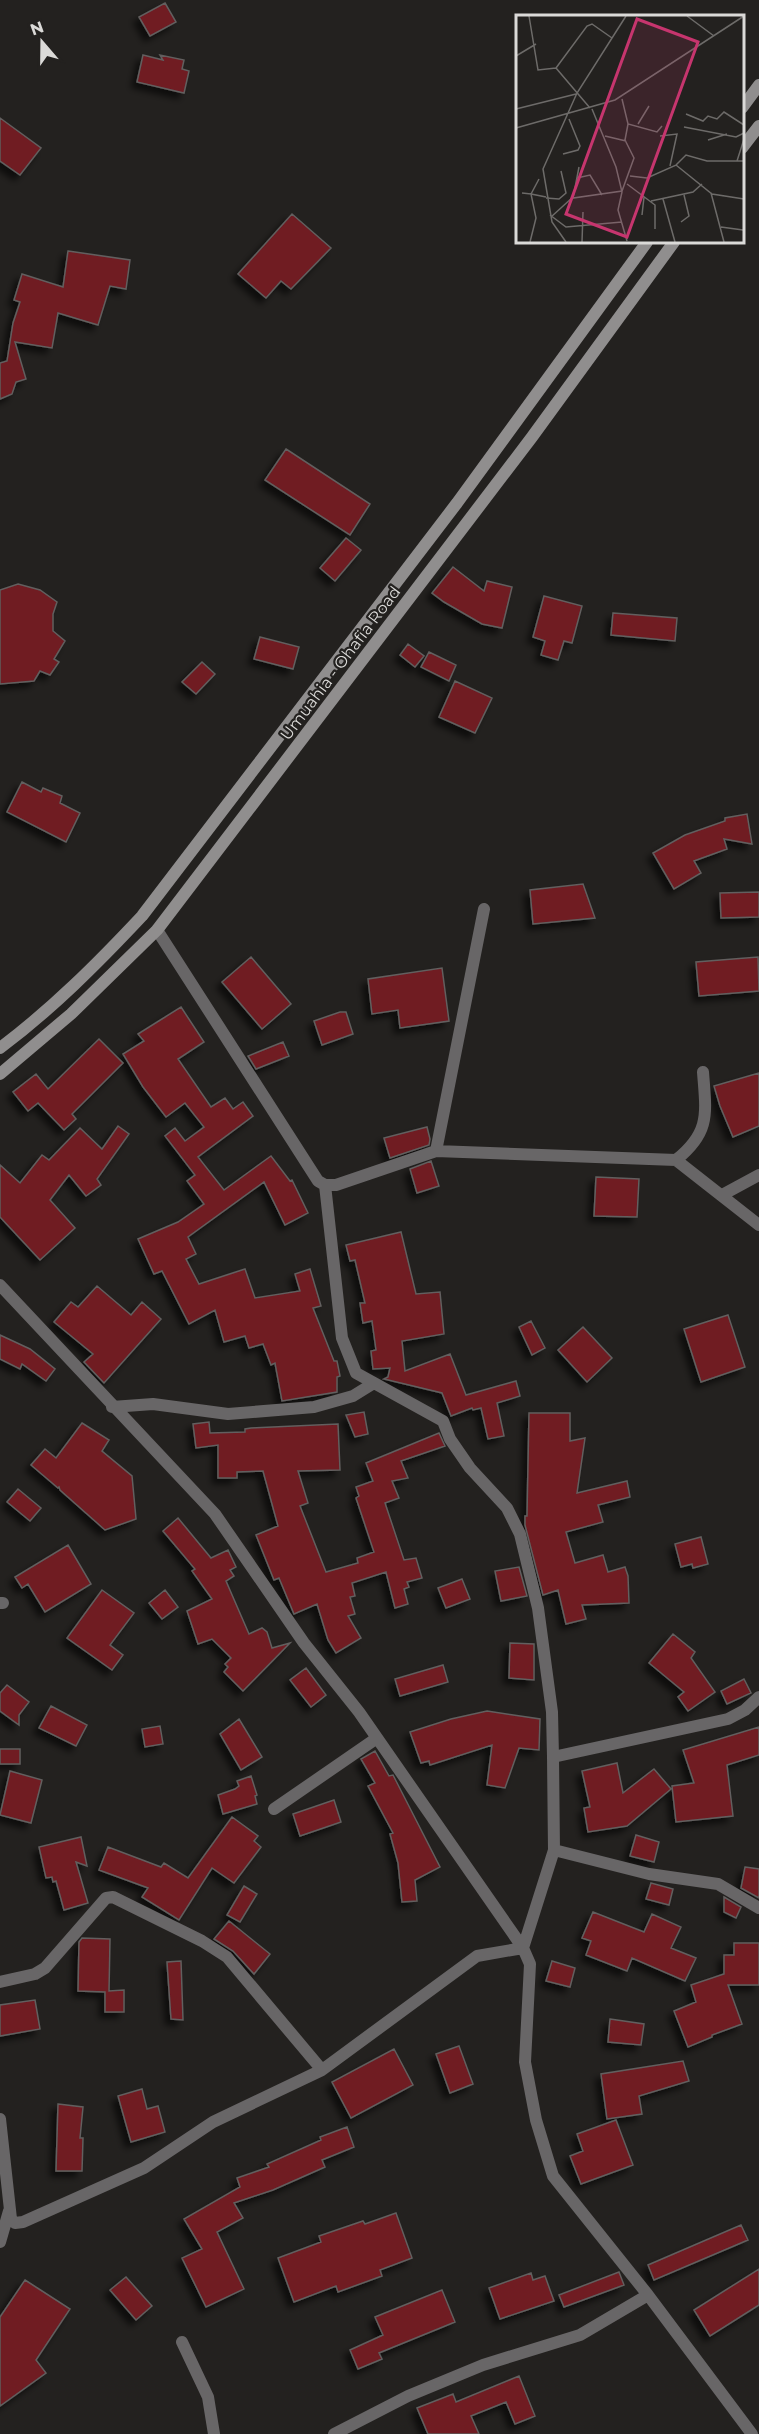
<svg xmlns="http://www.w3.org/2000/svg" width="759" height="2434" font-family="Montserrat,sans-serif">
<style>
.building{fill:#6f1a22;stroke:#625f5e;stroke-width:1.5;filter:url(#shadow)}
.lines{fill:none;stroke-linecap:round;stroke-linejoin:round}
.street{stroke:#686667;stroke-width:12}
.secondary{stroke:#908e8e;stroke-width:12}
.labels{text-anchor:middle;stroke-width:4.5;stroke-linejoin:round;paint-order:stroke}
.street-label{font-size:16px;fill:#dbdad8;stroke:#23211f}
.inset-road{fill:none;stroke:#6d6b69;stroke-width:1.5}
.view{fill:#c6356e;fill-opacity:0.15;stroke:#c6356e;stroke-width:3}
.inset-edge{fill:none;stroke:#dbdad8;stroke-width:3}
</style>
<defs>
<filter id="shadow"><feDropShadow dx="-5.5" dy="5.5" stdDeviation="3" flood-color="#0009"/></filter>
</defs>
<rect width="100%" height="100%" fill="#23211f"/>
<path class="building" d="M165 3 176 22 150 36 139 17Z
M143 55 163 60 160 55 184 60 182 69 189 71 184 93 137 82Z
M0 118 41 148 20 175 0 161Z
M292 214 331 248 291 289 281 281 266 298 238 274Z
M68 251 130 260 126 289 110 286 98 325 58 313 52 348 15 342 26 379 16 382 12 394 0 399V363L7 361 13 323 20 302 14 300 22 274 63 287Z
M286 449 370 504 350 535 265 480Z
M346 538 361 550 335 581 320 568Z
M453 567 484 591 487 581 512 587 502 628 482 624 444 602 432 593Z
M18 584 40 590 57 602 53 614V631L65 641 54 659 59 662 50 675 40 671 34 681 0 684V590Z
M544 596 582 606 572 643 564 641 558 660 541 655 545 641 533 637Z
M613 613 677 618 675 641 611 635Z
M260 637 299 647 293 669 254 659Z
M408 644 424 656 415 667 400 655Z
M429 652 456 665 449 681 421 667Z
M202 662 215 674 196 694 182 682Z
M455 681 492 698 475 733 439 717Z
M22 782 41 792 43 788 62 796 60 803 80 813 66 842 7 812Z
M747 814 752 844 724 839 727 849 694 861 701 873 674 889 653 853 685 835 725 821V818Z
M583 884 595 918 533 924 530 890Z
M759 892V917L721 918 720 893Z
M251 957 291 1004 262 1029 222 982Z
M758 957 759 991 699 996 696 962Z
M442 968 449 1021 400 1028 398 1010 372 1014 368 979Z
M181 1007 204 1042 178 1059 211 1107 225 1098 233 1109 243 1102 253 1116 198 1157 224 1190 271 1156 290 1181 292 1180 308 1213 285 1225 264 1182 188 1237 196 1254 186 1259 199 1284 245 1269 255 1298 300 1291 295 1274 310 1269 321 1306 313 1308 334 1361H337L340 1376 337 1377V1392L282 1401 275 1363 271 1365 263 1344 249 1348 245 1336 224 1342 215 1310 189 1324 162 1271 154 1274 138 1239 178 1222 204 1204 187 1181 195 1175 165 1136 175 1128 185 1141 204 1127 185 1103 166 1117 143 1087 123 1054 144 1041 138 1034Z
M340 1012H346L353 1034 322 1045 314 1021Z
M99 1039 123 1063 72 1114 76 1119 64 1130 38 1103 28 1111 13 1092 36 1074 48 1089Z
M283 1042 289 1056 256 1069 248 1056Z
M759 1073V1126L733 1137 720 1106 714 1086Z
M118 1126 129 1134 97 1179 101 1185 86 1196 69 1175 50 1200 75 1228 40 1260 0 1217V1165L20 1183 42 1155 49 1160 80 1128 102 1149Z
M427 1127 430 1139 429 1145 390 1158 384 1138Z
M431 1161 439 1186 417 1193 410 1169Z
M596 1177 639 1179 637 1217 594 1216Z
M401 1232 416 1294 440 1292 444 1334 402 1341 405 1371 450 1354 466 1395 516 1381 520 1396 497 1403 504 1436 488 1439 481 1408 473 1410 472 1408 451 1416 442 1393 384 1379 388 1377 390 1368 373 1369 371 1351 376 1350 372 1321 363 1323 360 1303H365L355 1260 350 1261 346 1245Z
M97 1286 131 1315 142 1302 161 1319 104 1383 84 1362 93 1354 54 1322 71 1302 78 1307Z
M728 1315 745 1367 701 1382 684 1329Z
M531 1321 545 1348 532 1355 519 1327Z
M583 1327 612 1358 587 1382 558 1350Z
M0 1335 30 1349 55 1369 46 1381 22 1364 20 1369 0 1359Z
M364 1412 368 1434 355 1437 346 1415Z
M529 1413H570V1441L585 1438 577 1493 627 1481 630 1497 598 1505 603 1522 566 1532 575 1563 603 1555 608 1572 625 1567 628 1576 629 1603 582 1605 586 1619 566 1624 558 1590 543 1595 525 1525V1516H527Z
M209 1422 210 1433 245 1432V1429L251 1428 338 1424 340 1470 298 1471 308 1503 300 1506 326 1572 358 1563 357 1558 374 1552 356 1498 359 1496 356 1487 373 1481 366 1463 439 1433 445 1446 401 1461 408 1478 392 1481 399 1498 385 1503 404 1560 416 1558 422 1578 407 1582 409 1587 404 1589 408 1604 395 1608 386 1572 352 1583 355 1596 350 1597 355 1614 348 1616 361 1638 336 1653 328 1640 317 1604 294 1614 279 1578 274 1580 256 1535 278 1526 263 1471 237 1472V1478H218V1445L196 1448 193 1424Z
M82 1423 109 1440 102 1451 132 1476 136 1519 105 1530 60 1490 59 1487 58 1488 31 1465 45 1449 56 1458Z
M18 1489 41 1508 30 1521 7 1502Z
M178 1518 211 1558 228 1550 236 1567 230 1570 234 1576 226 1581 249 1634 262 1628 267 1632 272 1648 290 1643 243 1691 224 1672 228 1667 225 1664 231 1658 212 1639 198 1644 187 1611 212 1599 192 1571 195 1569 163 1531Z
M701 1537 708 1564 693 1568 692 1564 681 1567 675 1544Z
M68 1545 91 1584 45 1612 28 1584 22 1588 15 1577Z
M519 1567 527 1596 501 1601 495 1571Z
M462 1579 470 1599 446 1608 438 1588Z
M102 1590 134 1613 110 1645 123 1655 112 1670 67 1638Z
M165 1590 178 1607 162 1619 149 1603Z
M673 1634 695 1652 691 1658 715 1692 688 1711 678 1697 684 1692 649 1663Z
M510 1643 534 1644V1680L509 1678Z
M443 1665 448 1682 400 1696 395 1679Z
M306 1668 326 1695 311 1707 290 1680Z
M744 1679 751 1693 727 1704 721 1691Z
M7 1685 29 1702 19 1715V1725L0 1711V1693Z
M51 1706 87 1725 76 1746 39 1728Z
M487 1711 540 1719 539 1750 519 1748 505 1788 487 1785 492 1745 430 1765 429 1761 421 1763 410 1732 451 1719Z
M239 1719 262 1757 241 1770 220 1734Z
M160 1726 163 1744 145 1747 142 1729Z
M759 1727V1755L727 1765 733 1816 676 1822 672 1786 694 1783 683 1750Z
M0 1749H20V1764H0Z
M375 1751 389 1776 393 1775 440 1867 415 1880 417 1901 402 1902 398 1863 390 1834 393 1833 368 1786 375 1783 361 1759Z
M617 1763 623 1793 654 1769 671 1789 627 1826 588 1832 584 1808 590 1807 582 1771Z
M10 1771 42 1780 31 1823 0 1815Z
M251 1776 257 1795 255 1796 257 1804 223 1814 218 1795 235 1789 239 1786 237 1781Z
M334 1800 341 1822 300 1836 293 1814Z
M232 1817 258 1836 254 1841 261 1847 234 1883 212 1868 179 1920 142 1897 148 1888 99 1870 108 1847 161 1867 164 1863 188 1878Z
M636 1835 659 1842 654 1862 630 1856Z
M81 1837 87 1866 76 1862 88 1903 64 1910 56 1881 53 1882 52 1877 46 1878 39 1847Z
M745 1867 759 1869V1898L741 1888Z
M651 1883 673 1889 669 1905 646 1899Z
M244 1886 257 1894 240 1922 227 1915Z
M724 1897 741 1907 736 1918 724 1912Z
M593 1912 644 1932 652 1914 681 1927 671 1948 696 1958 685 1981 632 1958 627 1971 586 1955 591 1941 582 1938Z
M229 1921 270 1954 254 1974 233 1951 214 1939Z
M82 1938 110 1939 109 1991 124 1990V2012H105V1992L78 1991 79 1942Z
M734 1943H759V1985H728L742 2024 712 2035V2037L688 2047 674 2011 696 2002 691 1985 724 1974V1955H734Z
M181 1961 183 2020 171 2019 167 1962Z
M552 1961 575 1968 570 1987 546 1981Z
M35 2000 40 2029 0 2036V2005Z
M610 2019 644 2024 641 2045 608 2042Z
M459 2046 473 2084 450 2093 436 2054Z
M394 2049 413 2085 351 2118 332 2082Z
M683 2061 689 2081 639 2096 642 2114 607 2119 601 2074Z
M142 2089 147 2109 158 2106 165 2132 131 2142 118 2096Z
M58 2104 83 2107 80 2138H83L82 2171H56Z
M616 2120 633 2165 581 2184 570 2156 583 2151 577 2134Z
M347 2127 354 2147 322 2160 325 2167 273 2190 234 2203 243 2218 217 2232 244 2289 206 2307 182 2258 202 2249 184 2219 240 2187 237 2178 269 2167 267 2164 321 2140 320 2137Z
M396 2213 412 2258 380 2270 382 2276 338 2292 336 2286 294 2302 278 2258 321 2242 319 2236 363 2221 365 2224Z
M741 2225 748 2240 654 2280 648 2265Z
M759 2269V2305L710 2336 694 2310Z
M619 2272 624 2285 564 2307 559 2295Z
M531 2273 533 2280 545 2276 554 2301 500 2319 489 2288Z
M126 2277 152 2306 136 2320 110 2290Z
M25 2280 70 2309 36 2360 46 2373 0 2406V2317Z
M442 2290 455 2322 379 2353 382 2359 358 2369 350 2350 383 2335 375 2317Z
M519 2376 535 2416 515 2424 506 2402 471 2416 479 2434H428L417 2408 453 2394 456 2402Z"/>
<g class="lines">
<path class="street" d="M157 930 318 1181 325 1185H336L436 1151 676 1160C711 1132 706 1113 703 1072
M436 1151 484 909
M676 1160 759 1225
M722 1195 759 1175
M0 1285 215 1514 304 1643 359 1712 523 1948 530 1964 525 2062 536 2120 553 2176 648 2295 752 2434
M112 1407 153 1404 228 1414 314 1407 353 1396 374 1383
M0 1603H3
M553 1757 728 1719 745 1710 759 1697
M274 1809 377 1738
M554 1850 649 1874 718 1884 759 1908
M0 1982 35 1974 45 1968 106 1898 113 1897 202 1941 227 1957 322 2070
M0 2119 11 2219 15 2223 23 2222 144 2168 213 2122 322 2070 477 1956 523 1948 554 1850 553 1757 552 1712 538 1608 520 1534 507 1508 470 1468 450 1439 443 1421 356 1373 342 1338 325 1185
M0 2242 9 2211
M182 2342 208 2397 214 2434
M334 2434 408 2396 483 2365 580 2335 648 2295"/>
<path class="secondary" d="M742 108 759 85
M742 148 759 126
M0 1048C52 1009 97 964 142 916L457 503 647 242
M0 1074 71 1014 157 930 532 437 674 242"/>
</g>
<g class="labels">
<g class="street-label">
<text transform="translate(340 663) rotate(-53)" y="6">Umuahia - Ohafia Road</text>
</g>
</g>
<g transform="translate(516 15)">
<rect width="228" height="228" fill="#23211f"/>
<path class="inset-road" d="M13 1 22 55 40 53M171 1 198 21M0 41 20 29M40 53 71 11 76 9 96 23M40 53 74 93M106 84 112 109 141 117 146 111M0 94 60 79M76 94 100 152 106 177 102 195 111 226M170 99 187 106 192 101 201 104 208 97 228 110M122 109 133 91M168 112 220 122 228 118M0 113 99 85 228 1M89 121 110 126M144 121 161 119 154 151M192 125 211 119M47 139 62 135 64 131 53 104M221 146 228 124M160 150 170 140 191 146H228M63 152 57 183 106 176 118 143 109 125 112 109M114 161 131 163 160 150 196 179 228 184M61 163 74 160 86 180M111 169 139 190V214M6 178 15 179 23 164M195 178 208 227M30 183 43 184 50 178 45 156M147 184 159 227M135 186 177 177 186 169M34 200 50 212 106 207M126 200 128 182M35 202 57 182M165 207 173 201 168 180M205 212 227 215M14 227 20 203 15 179 30 182M50 227 36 207 27 154 61 78 110 1M66 227 67 197"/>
<path class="view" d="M121 4 182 27 111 222 50 199Z"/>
<rect width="228" height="228" class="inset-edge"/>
</g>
<g transform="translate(42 42) rotate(340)" stroke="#23211f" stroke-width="4.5" paint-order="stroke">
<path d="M0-4.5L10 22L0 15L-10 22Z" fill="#dbdad8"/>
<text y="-9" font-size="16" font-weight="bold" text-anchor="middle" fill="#dbdad8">N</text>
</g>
</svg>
